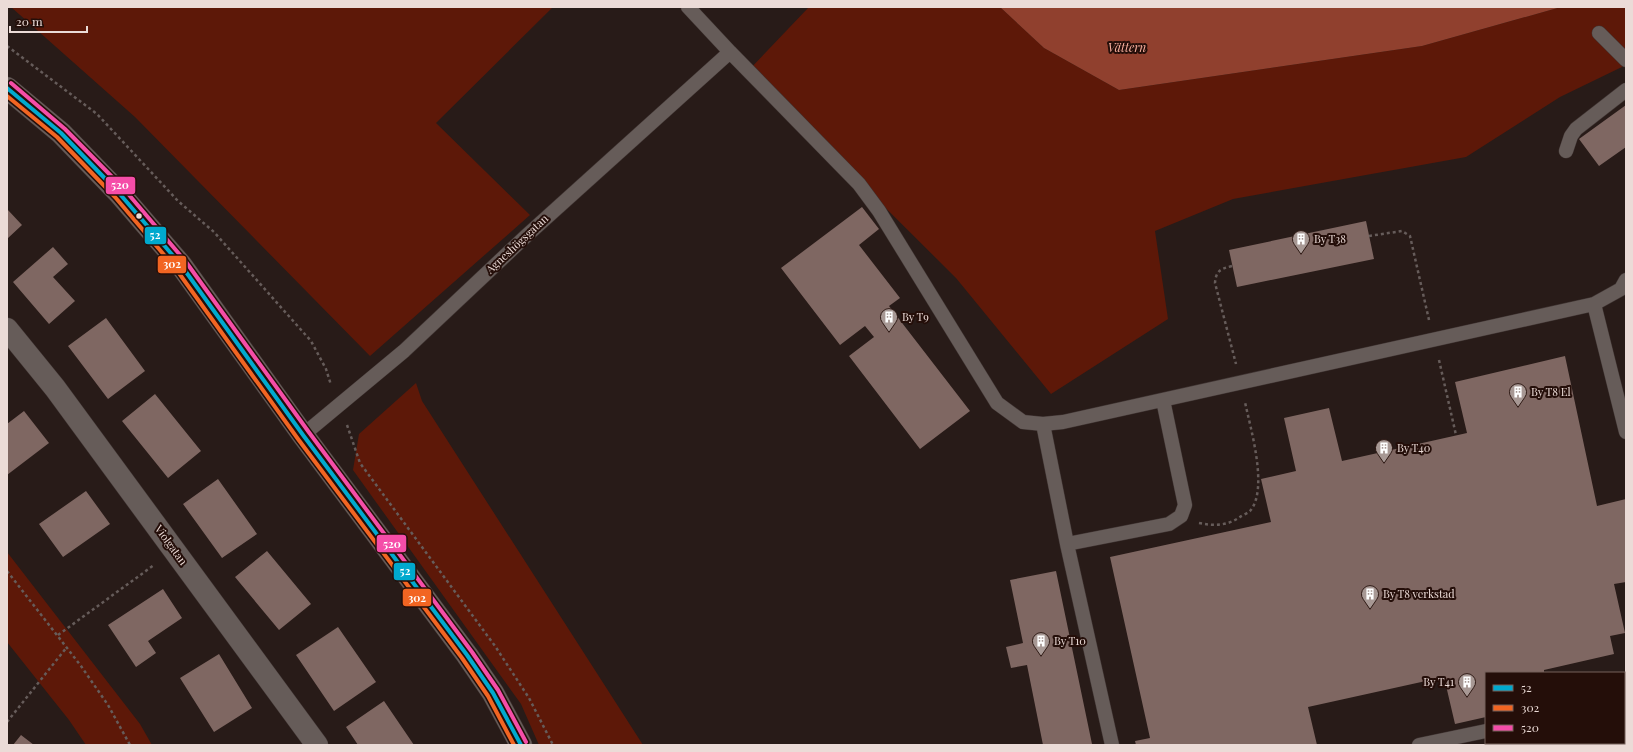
<svg xmlns="http://www.w3.org/2000/svg" width="1633" height="752" font-family="'Playfair Display',serif">
<style>
.green{fill:#5d1808}
.water{fill:#90402e}
.building{fill:#7f6762}
.lines{fill:none;stroke-linecap:round;stroke-linejoin:round}
.service-casing{stroke:#403533;stroke-width:15}
.minor-casing{stroke:#403533;stroke-width:23}
.tertiary-casing{stroke:#403533;stroke-width:23}
.path{stroke:#665c5a;stroke-width:2.5;stroke-dasharray:3 3;stroke-linecap:butt}
.service{stroke:#665c59;stroke-width:14}
.minor{stroke:#665c59;stroke-width:22}
.tertiary{stroke:#665c59;stroke-width:22}
.bus-1-casing{stroke:#240e09;stroke-width:7}
.bus-2-casing{stroke:#240e09;stroke-width:7}
.bus-3-casing{stroke:#240e09;stroke-width:7}
.bus-1{stroke:#00a9ce;stroke-width:4}
.bus-2{stroke:#f26522;stroke-width:4}
.bus-3{stroke:#f54da8;stroke-width:4}
.bus-dot{fill:#ebdbd7;stroke:#240e09;stroke-width:1.5}
.labels{text-anchor:middle;stroke-width:4;stroke-linejoin:round;paint-order:stroke}
.poi-label{font-size:11px;fill:#ebdbd7;stroke:#240e09;text-anchor:start}
.street-label{font-size:11px;fill:#ebdbd7;stroke:#240e09}
.water-label{font-size:12px;font-style:italic;fill:#fab09f;stroke:#240e09}
.line-badge{stroke:#240e09;stroke-width:1.5}
.badge-label{font-size:11px;text-anchor:middle;font-weight:bold;fill:#fff}
</style>
<rect width="100%" height="100%" fill="#281b18"/>
<path class="green" d="M11 7H553L436 123 530 215 370 356 135 117Z
M809 7H1000L1044 48 1119 90 1422 46 1561 7H1626V65L1560 97 1466 157 1233 199 1155 231 1168 319 1051 394 956 278 748 71Z
M416 383 422 401 643 745H539L521 704 353 470 359 434Z
M7 552 140 724 152 745H86L69 720 7 642Z"/>
<path class="water" d="M1000 7H1561L1422 46 1119 90 1044 48Z"/>
<path class="building" d="M1626 105V147L1599 166 1579 139Z
M862 207 879 229 859 245 900 298 889 306 970 411 920 449 849 356 874 337 865 326 840 345 781 268Z
M7 209 22 225 7 239Z
M1366 221 1374 259 1237 287 1229 250Z
M53 247 68 264 53 277 75 301 49 324 13 282Z
M106 318 145 371 108 399 68 346Z
M1565 356 1597 506 1626 499V582L1614 584 1625 633 1610 636 1614 654 1544 670V673H1486V717L1455 724 1444 677 1308 707 1317 745H1136L1135 741 1150 738 1110 557 1271 522 1261 479 1296 471 1284 418 1329 408 1342 461 1467 433 1455 382Z
M155 394 201 451 168 478 122 421Z
M24 411 49 443 7 475V424Z
M218 479 257 534 222 558 183 504Z
M86 491 110 524 63 557 39 524Z
M267 551 311 604 279 630 235 577Z
M1056 571 1092 744 1090 745H1043L1027 665 1011 668 1006 647 1023 643 1010 580Z
M163 589 182 618 148 641 156 653 136 667 108 625Z
M338 627 376 682 334 711 296 655Z
M219 654 252 708 214 732 180 678Z
M384 701 414 745H358L346 727Z
M21 735 34 745H13Z"/>
<g class="lines">
<g class="service-casing">
<path id="service" d="M688 7 730 52 859 184 879 211 997 403 1023 422 1043 424 1063 422 1594 304 1621 289 1626 280
M1599 33 1626 60
M1566 151 1571 136 1576 129 1626 90
M1594 304 1626 432
M1043 424 1067 544 1112 745
M303 435 404 351 525 237 730 52
M1067 544 1169 524 1181 516 1185 505 1163 400
M1624 704 1626 697
M1419 745 1486 731
M1614 745V743"/>
</g>
<g class="minor-casing">
<path id="minor" d="M7 329 55 388 317 745"/>
</g>
<g class="tertiary-casing">
<path id="tertiary" d="M7 88 61 133 119 193 181 265 303 435 467 655 493 693 521 745"/>
</g>
<path class="path" d="M7 46 97 114 178 201 214 232 311 341 326 369 331 385
M1369 236 1402 231 1410 236 1429 320
M1232 266C1220 269 1216 271 1215 283L1236 364
M1439 360 1456 435
M347 425 360 463 495 646 529 698 553 745
M1199 523C1214 526 1227 526 1240 517 1243 515 1248 513 1250 511 1269 489 1250 427 1245 402
M7 571 81 666 108 705 130 745
M58 635 154 565
M7 722 67 647"/>
<use href="#service" class="service"/>
<use href="#minor" class="minor"/>
<use href="#tertiary" class="tertiary"/>
<g class="bus-1-casing">
<path id="bus-1" d="M7 88 61 133 119 193 181 265 303 435 467 655 493 693 521 745"/>
</g>
<g class="bus-2-casing">
<path id="bus-2" d="M7 96 57 137 115 197 176 269 298 439 462 658 488 696 514 745"/>
</g>
<g class="bus-3-casing">
<path id="bus-3" d="M11 83 65 129 124 189 186 262 308 431 472 652 498 690 526 742"/>
</g>
<use href="#bus-1" class="bus-1"/>
<use href="#bus-2" class="bus-2"/>
<use href="#bus-3" class="bus-3"/>
</g>
<defs>
<g id="building-pin" transform="scale(0.9)"><path d="M0 17L-7.5 6A9.5 9.5 0 1 1 7.5 6Z" fill="#a79894" stroke="#240e09"/><path d="M-4-6H4V6H1V3H-1V6H-4ZM-2.5-4.3h1.7v1.8h-1.7ZM.8-4.3h1.7v1.8H.8ZM-2.5-1h1.7V.8h-1.7ZM.8-1h1.7V.8H.8Z" fill="#fff"/></g>
</defs>
<g fill-rule="evenodd">
<use href="#building-pin" x="1301" y="239"/>
<use href="#building-pin" x="889" y="317"/>
<use href="#building-pin" x="1518" y="392"/>
<use href="#building-pin" x="1384" y="448"/>
<use href="#building-pin" x="1370" y="594"/>
<use href="#building-pin" x="1041" y="641"/>
<use href="#building-pin" x="1467" y="682"/>
</g>
<circle class="bus-dot" cx="139" cy="216" r="3.5"/>
<g class="labels">
<g class="poi-label">
<text x="1314" y="243">By T38</text>
<text x="902" y="321">By T9</text>
<text x="1531" y="396">By T8 El</text>
<text x="1397" y="452">By T40</text>
<text x="1383" y="598">By T8 verkstad</text>
<text x="1054" y="645">By T10</text>
<text x="1454" y="686" text-anchor="end">By T41</text>
</g>
<g class="street-label">
<text transform="translate(517 244) rotate(-43)" y="4">Agneshögsgatan</text>
<text transform="translate(171 545) rotate(54)" y="4">Violgatan</text>
</g>
<g class="water-label">
<text x="1127" y="52">Vättern</text>
</g>
</g>
<g class="line-badge">
<rect x="105" y="176" width="31" height="19" rx="4" fill="#f54da8"/>
<rect x="144" y="226" width="23" height="19" rx="4" fill="#00a9ce"/>
<rect x="157" y="255" width="30" height="19" rx="4" fill="#f26522"/>
<rect x="376" y="534" width="31" height="19" rx="4" fill="#f54da8"/>
<rect x="393" y="562" width="23" height="19" rx="4" fill="#00a9ce"/>
<rect x="402" y="588" width="30" height="19" rx="4" fill="#f26522"/>
</g>
<g class="badge-label">
<text x="120" y="189">520</text>
<text x="155" y="239">52</text>
<text x="172" y="268">302</text>
<text x="392" y="548">520</text>
<text x="405" y="575">52</text>
<text x="417" y="602">302</text>
</g>
<rect width="1633" height="752" fill="none" stroke="#ebdbd7" stroke-width="16"/>
<rect x="1485" y="672" width="140" height="72" fill="#240e09" stroke="#74605b"/>
<rect x="1493" y="685" width="20" height="6" fill="#00a9ce" stroke="#74605b"/>
<text x="1521" y="692" font-size="12" fill="#ebdbd7">52</text>
<rect x="1493" y="705" width="20" height="6" fill="#f26522" stroke="#74605b"/>
<text x="1521" y="712" font-size="12" fill="#ebdbd7">302</text>
<rect x="1493" y="725" width="20" height="6" fill="#f54da8" stroke="#74605b"/>
<text x="1521" y="732" font-size="12" fill="#ebdbd7">520</text>
<path d="M10 26v6h77v-6" fill="none" stroke="#ebdbd7" stroke-width="2"/>
<text x="16" y="26" font-size="12" fill="#ebdbd7" stroke="#240e09" stroke-width="3" paint-order="stroke">20 m</text>
</svg>
